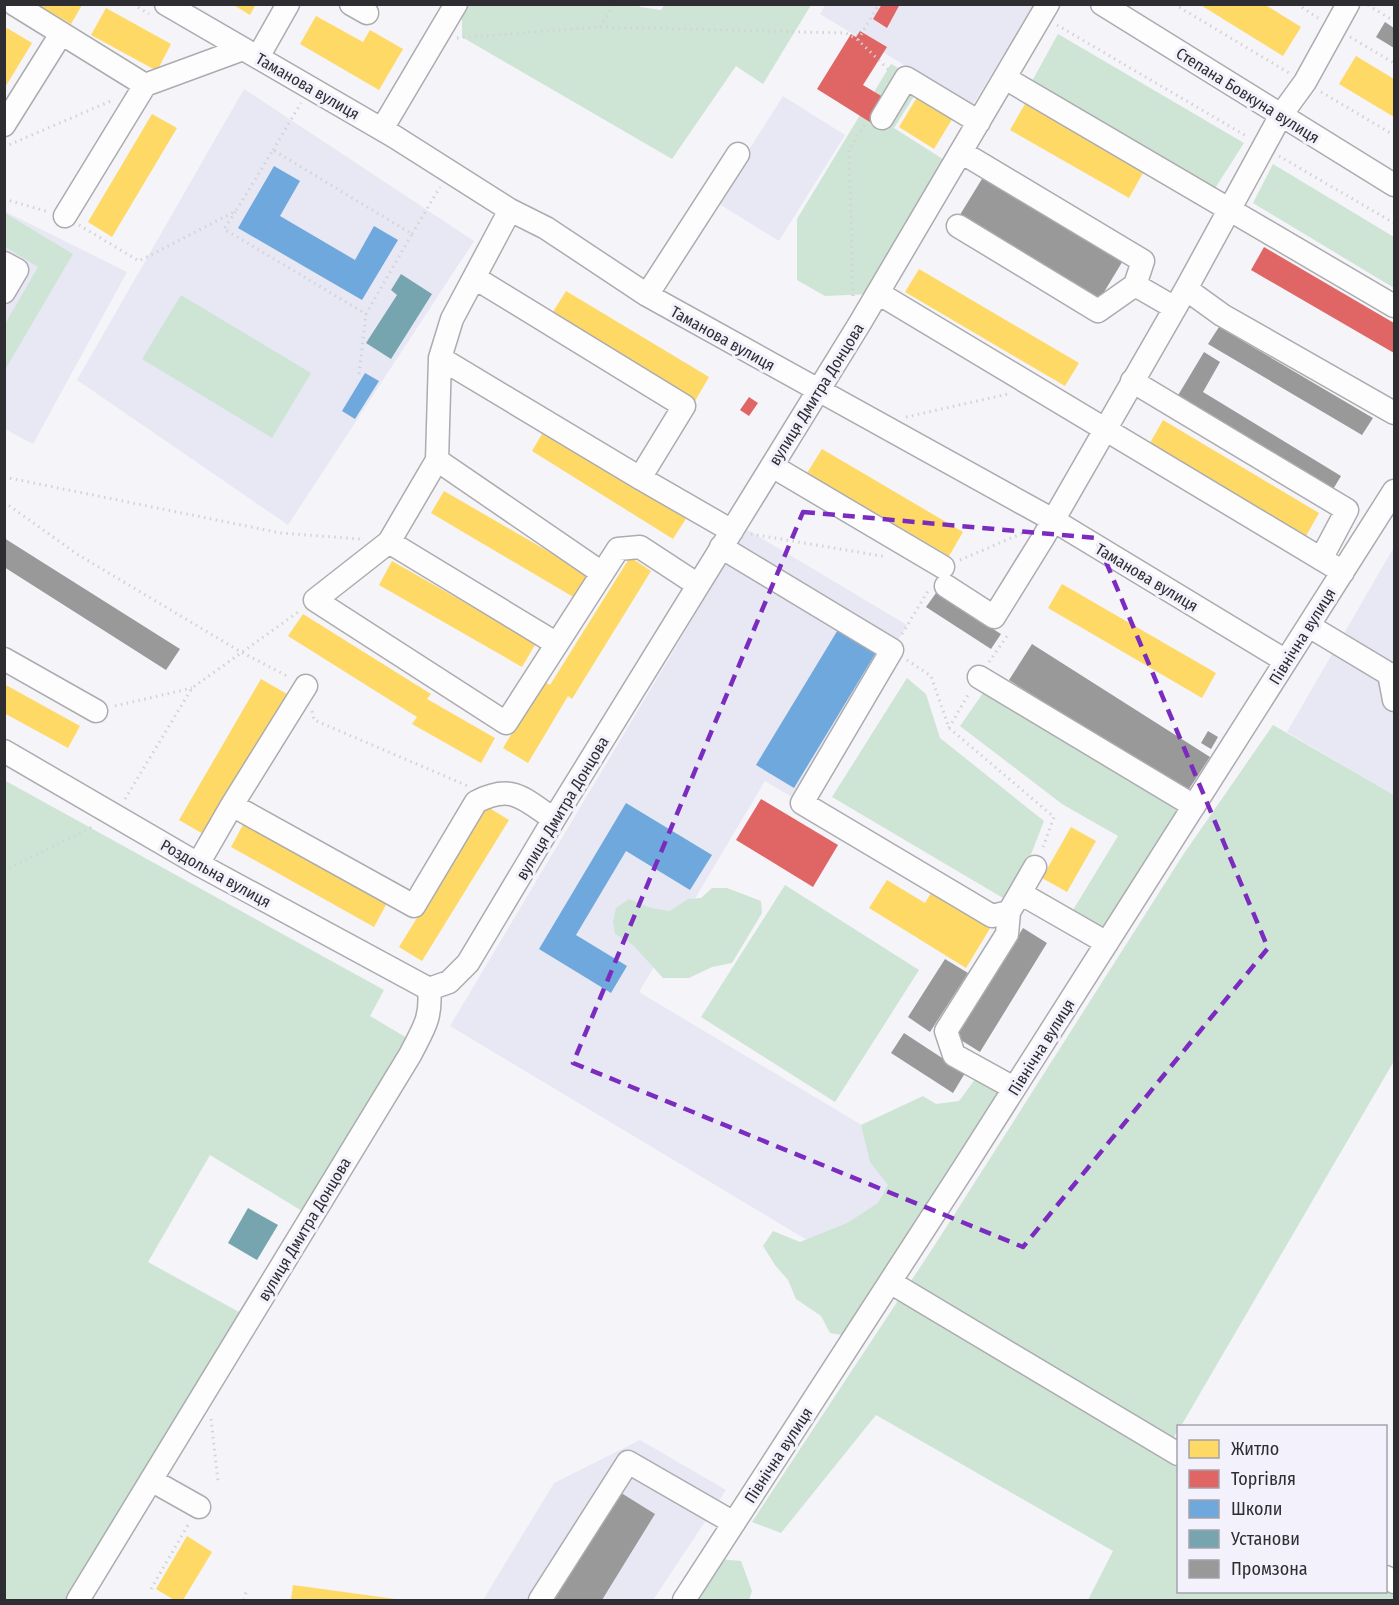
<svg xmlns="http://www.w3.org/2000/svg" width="1399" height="1605" font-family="'Fira Sans Condensed',sans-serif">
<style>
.built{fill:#e8e8f4}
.green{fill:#cee5d5}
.homes{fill:#ffd966}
.shops{fill:#e06666}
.schools{fill:#6fa8dc}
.public{fill:#76a5af}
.industry{fill:#999}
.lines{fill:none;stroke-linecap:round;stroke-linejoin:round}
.minor-casing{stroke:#acacb0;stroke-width:25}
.path{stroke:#d3d3d6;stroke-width:3;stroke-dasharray:1.5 4.5;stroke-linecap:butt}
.minor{stroke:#fdfdfe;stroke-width:22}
.marked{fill:none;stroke:#7b2cbf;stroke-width:4.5;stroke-dasharray:12 8;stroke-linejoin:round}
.labels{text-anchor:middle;stroke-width:6;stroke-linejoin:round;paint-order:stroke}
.street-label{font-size:16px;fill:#2e2e32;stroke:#f2f1fc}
</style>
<rect width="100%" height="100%" fill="#f4f4f9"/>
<path class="built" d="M826 4 1034 5 972 106 820 14Z
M244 89 474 241 288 525 77 380Z
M783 96 845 135 779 241 716 202Z
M4 211 127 272 33 444 5 429Z
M746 529 907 625 802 803 765 781 639 992 927 1164 862 1273 450 1026Z
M1394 547V795L1287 732Z
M640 1440 726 1490 653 1600H483L554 1483Z"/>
<path class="green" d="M465 4H639L640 7 661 10 665 4 811 5 763 84 736 66 672 159 462 37V11Z
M1058 34 1244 143 1214 190 1032 81Z
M891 64 923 82 894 128 949 163 872 294 825 296 797 280V219Z
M1273 164 1394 237V288L1253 203Z
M5 213 73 254 5 370V324L38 267 5 247Z
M181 295 311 373 272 438 142 359Z
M907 678 926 694 940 738 1044 821 1028 862 1003 898 832 797Z
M983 693 1179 809 1103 928 1073 910 1118 836 1062 804 960 726Z
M1273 725 1394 795V1061L1181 1426H1178V1430L1168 1448 1178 1453V1592H1386V1567L1394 1572V1600H1088L1113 1551 876 1415 781 1533 752 1522 940 1237 1183 855Z
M4 780 384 990 370 1016 407 1038 302 1211 210 1155 148 1262 239 1312 65 1600H5Z
M785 885 919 970 835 1102 701 1017Z
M712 888H727L761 901 762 913 732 963 712 967 689 978H663L633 945 615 934 613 922 616 908 629 899 651 908 670 911 688 899 701 898Z
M976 1078 1002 1093 854 1323 842 1335 830 1333 821 1316 796 1299 788 1280 775 1265 763 1246 773 1231 800 1242 847 1223 878 1203 888 1185 870 1162 861 1125 923 1096 936 1104 959 1101Z
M719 1559 741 1561 752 1591 749 1600H692Z"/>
<path class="homes" d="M232 4H256L250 15Z
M1199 4H1264L1301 27 1283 56Z
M38 5H82L71 24Z
M106 8 171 44 157 71 91 35Z
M316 16 363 42 370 30 403 49 379 90 300 44Z
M7 28 32 43 4 89V32Z
M1356 56 1394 79V117L1339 84Z
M919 94 954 116 934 149 899 127Z
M1025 104 1144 171 1129 198 1010 130Z
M152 114 177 128 112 237 88 222Z
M919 269 1079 363 1065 386 905 292Z
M566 291 709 377 695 401 551 315Z
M1163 420 1319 513 1306 536 1150 443Z
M545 429 687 517 673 539 532 451Z
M822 449 963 532 949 556 807 473Z
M444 491 589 575 575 598 431 513Z
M630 557 651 571 572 699 568 696 528 763 503 748 543 681 550 685Z
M392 561 536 643 522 667 379 585Z
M1062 584 1216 673 1202 698 1048 608Z
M303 614 431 694 427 699 495 738 481 763 412 724 417 717 288 636Z
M261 679 287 694 205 835 179 820Z
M4 684 80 726 68 748 4 713Z
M486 806 509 820 422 961 399 947Z
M244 823 387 903 374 927 231 847Z
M1071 827 1096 841 1067 892 1042 878Z
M887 880 925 903 934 888 992 925 966 968 869 908Z
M187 1536 212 1552 183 1600H174L156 1589Z
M293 1585 395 1599V1600H291Z"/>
<path class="shops" d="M882 4H900L887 28 873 19Z
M860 31 887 47 863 85 888 100 873 124 817 89 851 34 856 37Z
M1264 247 1394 323V353L1251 270Z
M749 397 758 403 749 416 740 410Z
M761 799 838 845 813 887 736 840Z"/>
<path class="schools" d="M274 166 300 181 280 216 355 260 374 226 398 240 362 300 238 228Z
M365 373 379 381 355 419 342 411Z
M839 628 877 651 794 788 756 765Z
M626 803 712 855 690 890 626 851 576 935 627 966 611 993 539 949Z"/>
<path class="public" d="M401 274 432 294 391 359 366 343 397 295 391 290Z
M248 1208 278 1225 257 1260 228 1243Z"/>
<path class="industry" d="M1385 22 1394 28V48L1376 37Z
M985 174 1124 259 1098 302 958 218Z
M1219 327 1373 418 1362 435 1208 344Z
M1204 352 1220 362 1203 392 1341 476 1332 491 1177 397Z
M4 538 180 649 166 670 4 567Z
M936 593 1001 634 991 649 926 607Z
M1032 644 1210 757 1187 792 1009 680Z
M1208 731 1218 737 1211 749 1201 743Z
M1023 928 1047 943 980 1052 956 1037Z
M945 959 968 973 930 1032 908 1017Z
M904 1033 965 1073 953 1093 891 1053Z
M618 1491 655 1514 602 1600H550Z"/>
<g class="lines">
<g class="minor-casing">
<path id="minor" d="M14 4 145 85
M166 4 395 137 510 210 546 228 647 295 1053 520 1286 661
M351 4 367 13
M1102 4 1394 185
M258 57 288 4
M1005 78 1394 306
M882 118 906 78 979 122
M4 125 61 34
M382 129 456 4
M961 152 1143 261 1135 285
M510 210 452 319 440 358 437 460 389 542 315 600 506 723 618 549 640 547 698 585
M65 216 145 85 243 49
M958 226 1098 311 1135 285 1175 308
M4 263 17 270 4 292
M475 278 684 406 640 478
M1186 289 1222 315 1394 413
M878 293 1343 572
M647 295 738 154
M440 358 640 478 732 531
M1132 381 1347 510 1321 559
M437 460 602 573
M772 466 943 567
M389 542 557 644
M721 547 892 650 802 803 992 916 1009 912
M946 586 994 617 1043 538 1186 289 1281 115 1305 82 1348 4
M1309 626 1389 674 1394 700
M4 659 96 711
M979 677 1194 806
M4 751 198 864 429 989
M232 805 306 686
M198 864 232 805 414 906 476 802C513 783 523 799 554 819
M1020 893 1107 943
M1014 1088 954 1055 946 1031 1007 934 1009 912 1035 867
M890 1282 1178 1454
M151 1480 199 1507
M1386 1577 1394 1582
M78 1600 410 1055C423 1029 432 1019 429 989L449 982 468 963 554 819 860 323 1048 4
M540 1600 628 1462 734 1523
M684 1600 965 1166 1394 491"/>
</g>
<path class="path" d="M133 4 149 14
M1174 4 1289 73
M1297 4 1318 18
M1368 5 1394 21
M1057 25 1248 137
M600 27 614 4
M1350 37 1394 63
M457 38 600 27 846 33 858 40 889 70
M858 40 879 4
M1321 92 1394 135
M4 147 113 100
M273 150 301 103
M1279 156 1394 223
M4 199 49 212
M79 225 139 261 236 211 273 150 412 234 366 314 224 229 236 211
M412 234 440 187
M853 296 849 150 865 124
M359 374 366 314
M906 417 1008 394
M4 477 281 533 360 539
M4 502 77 554 241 652 289 677
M751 534 887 557
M960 560 1023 533
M902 634 928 591
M907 660 931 676 949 728 1054 817 1042 850
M989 662 1007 636 1005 633
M115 706 192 688
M312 711 314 720 468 786
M949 728 969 693
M125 799 192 688 301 610
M4 871 94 826
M211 1419 218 1481
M151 1589 188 1525
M244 1600 246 1592"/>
<use href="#minor" class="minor"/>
</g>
<path class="marked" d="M803 512 1096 538 1268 948 1023 1247 573 1063Z"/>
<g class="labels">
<g class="street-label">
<text transform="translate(308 86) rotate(30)" y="6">Таманова вулиця</text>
<text transform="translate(1248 95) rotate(32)" y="6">Степана Бовкуна вулиця</text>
<text transform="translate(723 338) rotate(29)" y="6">Таманова вулиця</text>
<text transform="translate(816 394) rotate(-58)" y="6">вулиця Дмитра Донцова</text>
<text transform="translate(1147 577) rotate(31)" y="6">Таманова вулиця</text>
<text transform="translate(1302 636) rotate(-58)" y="6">Північна вулиця</text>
<text transform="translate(562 808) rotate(-59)" y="6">вулиця Дмитра Донцова</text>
<text transform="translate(216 873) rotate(29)" y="6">Роздольна вулиця</text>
<text transform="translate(1041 1047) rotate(-58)" y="6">Північна вулиця</text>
<text transform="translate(304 1229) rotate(-59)" y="6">вулиця Дмитра Донцова</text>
<text transform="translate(778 1455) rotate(-57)" y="6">Північна вулиця</text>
</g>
</g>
<rect width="1399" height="1605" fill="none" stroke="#2e2e32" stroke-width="12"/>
<rect x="1177" y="1425" width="210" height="168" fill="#f2f1fc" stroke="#a4a3ab" stroke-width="1.5"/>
<rect x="1189" y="1440" width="30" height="18" fill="#ffd966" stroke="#a4a3ab" stroke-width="1.5"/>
<text x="1231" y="1455" font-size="18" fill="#2e2e32">Житло</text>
<rect x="1189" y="1470" width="30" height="18" fill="#e06666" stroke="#a4a3ab" stroke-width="1.5"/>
<text x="1231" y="1485" font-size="18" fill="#2e2e32">Торгівля</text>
<rect x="1189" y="1500" width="30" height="18" fill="#6fa8dc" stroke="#a4a3ab" stroke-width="1.5"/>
<text x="1231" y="1515" font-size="18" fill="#2e2e32">Школи</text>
<rect x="1189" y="1530" width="30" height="18" fill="#76a5af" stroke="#a4a3ab" stroke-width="1.5"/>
<text x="1231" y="1545" font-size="18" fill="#2e2e32">Установи</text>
<rect x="1189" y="1560" width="30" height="18" fill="#999999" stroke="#a4a3ab" stroke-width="1.5"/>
<text x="1231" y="1575" font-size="18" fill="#2e2e32">Промзона</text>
</svg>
